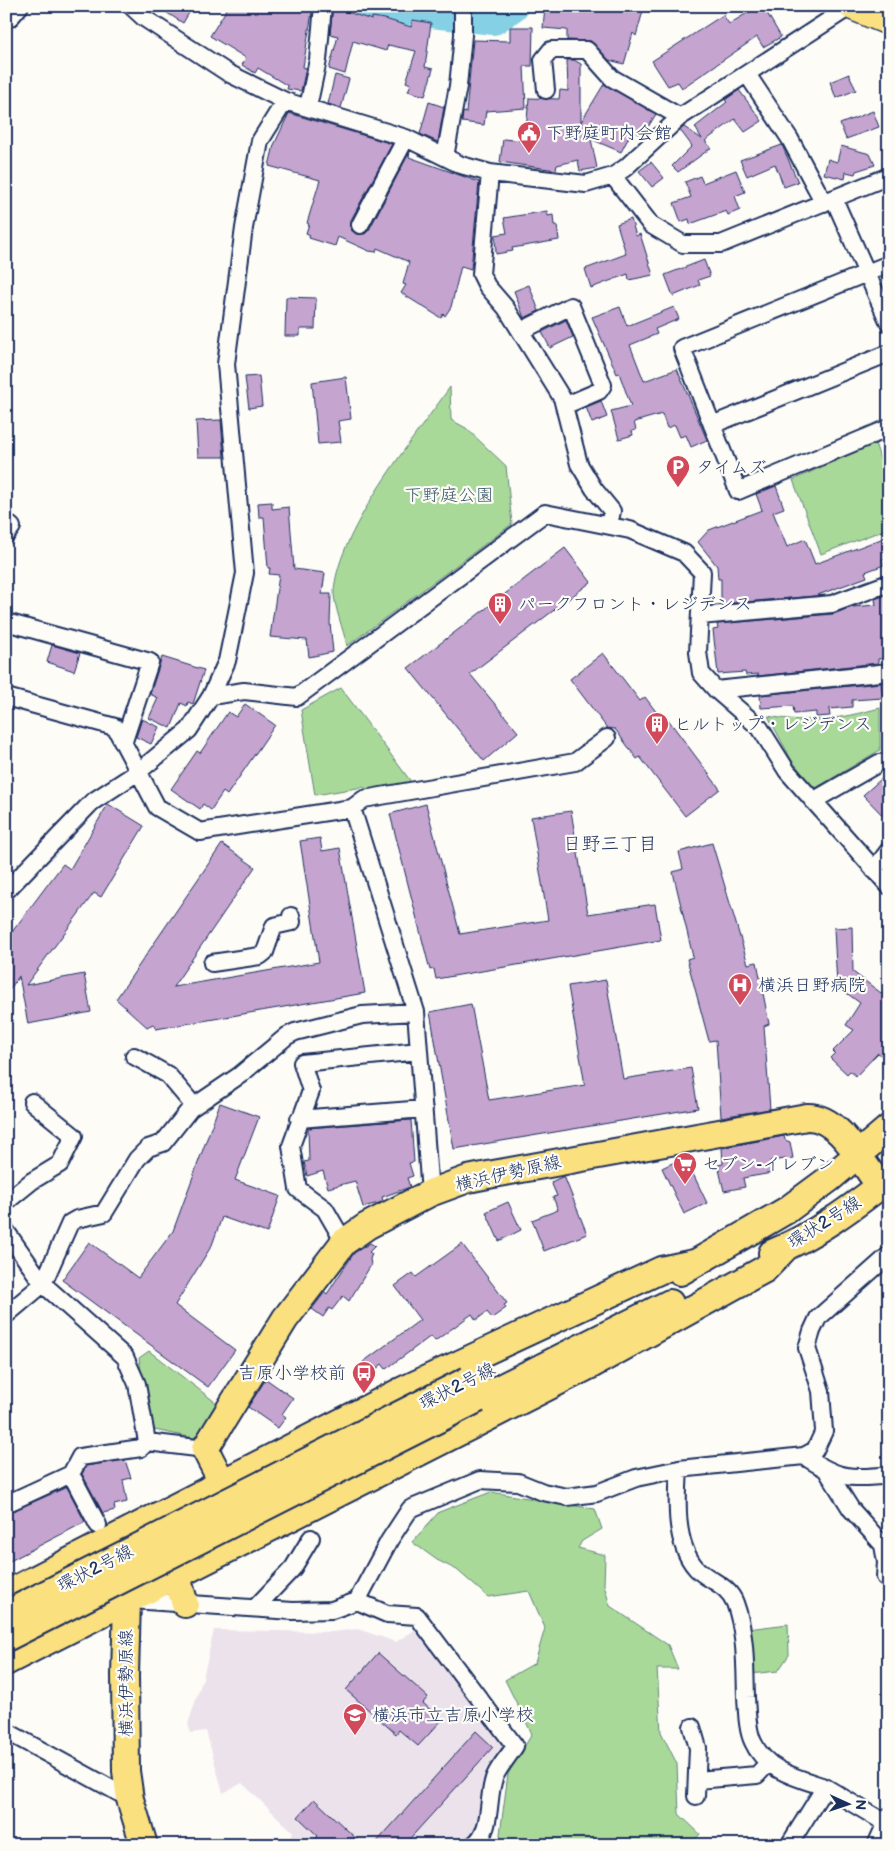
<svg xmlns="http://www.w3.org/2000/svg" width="895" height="1851" font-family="'Balsamiq Sans','Klee One',sans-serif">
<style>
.built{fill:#ece2eb}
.green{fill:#a9d999;stroke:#62847c}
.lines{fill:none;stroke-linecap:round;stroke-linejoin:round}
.river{stroke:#85d0e4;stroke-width:30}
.building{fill:#c5a4cf;stroke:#1b2f5e}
.street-casing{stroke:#1b2f5e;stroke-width:20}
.primary-casing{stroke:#1b2f5e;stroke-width:30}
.highway-casing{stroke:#1b2f5e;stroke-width:31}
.street{stroke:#fdfcf7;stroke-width:16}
.primary{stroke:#fbe080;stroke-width:26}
.highway{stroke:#fbe080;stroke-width:28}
.primary-bridge-casing{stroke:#1b2f5e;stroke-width:30;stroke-linecap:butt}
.primary-bridge{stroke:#fbe080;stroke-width:26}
.labels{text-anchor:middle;stroke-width:4.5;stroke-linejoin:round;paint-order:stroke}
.poi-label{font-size:18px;fill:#1b2f5e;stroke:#fdfcf7;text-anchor:start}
.park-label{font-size:18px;fill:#3e5a6d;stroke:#fdfcf7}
.street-label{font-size:18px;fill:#1b2f5e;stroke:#fdfcf7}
.neighbourhood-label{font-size:19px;fill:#1b2f5e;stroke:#fdfcf7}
</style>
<rect width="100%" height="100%" fill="#fdfcf7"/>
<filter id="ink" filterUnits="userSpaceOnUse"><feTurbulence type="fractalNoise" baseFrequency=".02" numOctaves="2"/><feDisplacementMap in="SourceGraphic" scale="10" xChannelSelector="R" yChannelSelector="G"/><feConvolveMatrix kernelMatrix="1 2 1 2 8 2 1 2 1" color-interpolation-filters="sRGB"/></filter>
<g filter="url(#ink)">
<path class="built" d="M418 1628 506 1739 504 1748 485 1771 489 1775 481 1824 475 1833 456 1845H287L293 1832 242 1783 223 1793 206 1731 191 1733 188 1724 203 1678 214 1630 332 1632 358 1629 396 1642Z"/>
<path class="green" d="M450 387 451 420 466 428 506 466 512 524 347 646C344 631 333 604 334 590 340 527 413 440 450 387Z
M875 443 889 486V528L821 554 793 480Z
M341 688 412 783 367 790 363 787 315 795 301 710Z
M880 708V750L814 789 791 759 768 716C811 724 838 719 880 708Z
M149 1351 219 1405 205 1429 194 1438 150 1429 139 1358Z
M491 1492 595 1509 602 1529 582 1541 578 1548 605 1555 604 1585 610 1606 668 1645 678 1669H657L661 1732 677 1764 679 1814 700 1834 690 1845H502L500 1834 508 1774 532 1734 505 1680 535 1663 545 1628 529 1591 488 1597 457 1570 437 1560 412 1542 439 1512Z
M788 1624 789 1655 778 1671 750 1674 748 1629Z"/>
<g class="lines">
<path class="river" d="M369 6 494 20 514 6"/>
</g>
<path class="building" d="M156 6H193L183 23Z
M226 6H313L303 67 306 68 301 91 287 89 288 86 258 68 255 73 242 65 246 58 210 36 225 12Z
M333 6H342L341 10 372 20V17L385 19 411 27 413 20 431 23 425 67 433 69 425 96 408 91 411 84 406 82 416 51 388 45 386 51 353 41 345 74 329 69 338 36 330 34Z
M545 6H627L643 11 636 36 633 33 624 64 609 60 591 41 567 40V30L543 28Z
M759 6H763L781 37 763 47 757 37 682 88 678 82 668 86 652 61 723 15 729 24Z
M510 27H533L532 66H524L526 108 486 111 484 125 462 122 463 112 466 113 473 40 510 41Z
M567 60H574L581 64V122L604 84 656 114 642 137 635 132 632 136 630 135 621 152 591 139 597 168 580 171 578 160 557 165 556 170 500 162 503 139 525 141 529 98 559 99 560 90 568 91Z
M849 74 856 90 836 98 830 82Z
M335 75 349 79 341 108 328 104Z
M739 90 762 121 745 132 735 119 705 141 711 148 678 172 672 166 692 146 680 130 684 127 702 139 695 127 727 102 725 100Z
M429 102 444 107 438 142 420 134Z
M873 111 879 127 846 139 840 124Z
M289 113 392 144 351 220V230L356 234H365L369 230 410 151 409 157 479 182 471 269 461 266 451 307 445 316 443 314 441 318 401 293 406 285 403 284 409 262 377 248 376 252 369 251 338 237 335 246 309 238 310 235 306 233 309 224 307 223 320 180 269 166 274 145Z
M782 145 798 182 784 187 775 164 747 176 740 160Z
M841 146 870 154 875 165 856 171 855 174 846 172 845 179 824 174 828 159 837 162Z
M651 162 664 178 652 187 639 171Z
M736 170 745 192 735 196 740 210 728 215 726 211 690 224 689 219 681 222 674 203 691 197 685 182 700 176 703 183Z
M547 211 548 216 553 215 554 225H557L559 240 512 248 513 251 496 254 495 235 507 233 504 218Z
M631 219 636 236 640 234 653 275 629 280 628 274 591 288 585 269 626 254 617 224Z
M704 260 710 276 698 280 700 285 673 296 665 275Z
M529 285 539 311 524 318 514 291Z
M286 297 316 298 315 329H300V336H285Z
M620 307 627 326 674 307 679 319 655 329 657 334 630 345 644 381 677 369 707 440 691 447 686 435 680 437 675 425 667 428 662 414 634 422 636 430 632 431 633 435 619 439 611 411 631 406 619 373 617 374 592 317Z
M566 320 573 337 550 348 542 332Z
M259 376 262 406 249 408 245 377Z
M346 377 351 419 338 421 341 442 318 444 312 382Z
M601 401 607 417 592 423 586 407Z
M221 420 224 457H198L196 421Z
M776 486 784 508 773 512 787 547 805 539 815 564 889 536V558L882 559 884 565 865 572 867 577 815 596 721 604V579H718L717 566 698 542 709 530 762 510 756 494Z
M272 502V509L289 507 294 569 325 573 322 594H331L330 623 333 652 309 657 307 640 270 637 279 575 269 574 270 568H268L264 517H259L258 503Z
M565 548 591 582 470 674 518 732 484 761 408 668Z
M889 594V658L878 659V663L758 676V674L746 675 745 672 718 674 713 630 718 629 717 624 833 614 852 607 876 605 875 599Z
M52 645 80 653 74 671 47 662Z
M603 653 640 701 645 697 663 721 667 718 720 789 685 816 640 757 637 759 615 729 607 728 570 679Z
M162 657 204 670 193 704 188 702 187 706 181 703 171 728 149 718 158 698 150 694Z
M881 683 883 698 852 700V707L829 709 830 716 816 717V712L794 714 793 706 761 708 760 695Z
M245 704 275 725 227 795 223 792 211 810 203 804 200 809 171 789 197 751 200 753 228 712 236 717Z
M142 719 159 727 151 744 136 737Z
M889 772V822L863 795Z
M108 804 144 826 101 897 94 893 26 985 84 974 91 1012 28 1024 19 976 6 995V940L63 864 70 869Z
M426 804 460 934 548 920 531 817 571 811 588 914 655 904 661 940 436 979 434 969 430 970 390 814Z
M320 838 322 851 340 848 365 993 156 1029 153 1024 147 1027 116 999 222 844 255 867 173 987 319 962 300 841Z
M712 843 748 964 757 962 769 1024 764 1026 770 1109 721 1117 716 1040 709 1041 687 959 693 957 673 872 683 869 679 852Z
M852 927 853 972 889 999V1060L878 1053 856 1076 850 1071 847 1074 830 1058 835 1053 833 1051 854 1030 846 1025 860 1003 837 986 834 928Z
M606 980 623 1079 691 1068 698 1108 454 1149 430 1012 471 1004 489 1100 585 1085 568 986Z
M220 1103 259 1117 235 1180 280 1196 267 1233 222 1217 212 1245 175 1305 235 1350 208 1387 62 1280 89 1242 138 1278 173 1231Z
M411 1120 414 1162 409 1163 413 1176 407 1178 410 1187 382 1197 383 1201 379 1203 363 1207 355 1181 328 1188 323 1171 307 1176 304 1162 309 1161 308 1128Z
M784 1136 785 1140 790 1142 793 1158 770 1161 772 1173 743 1178 745 1187 724 1191 718 1165 723 1164 722 1148Z
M685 1157 707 1203 684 1214 662 1168Z
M564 1176 587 1234 544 1251 532 1220 558 1210 553 1197 557 1196 551 1182Z
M508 1202 521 1230 499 1241 486 1212Z
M370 1243 375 1246 369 1252 372 1254 370 1259 371 1265 349 1301 343 1296 332 1310 329 1308 323 1317 312 1309 325 1292 327 1294 354 1253Z
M462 1244 507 1303 504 1305 506 1308 492 1318 487 1312 476 1320 472 1314 435 1341 431 1336 386 1369 382 1364 373 1372 363 1362 420 1320 395 1286 413 1273 416 1277Z
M266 1379 293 1398 282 1414 286 1417 278 1428 248 1407Z
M125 1460 131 1478 123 1480 127 1502 114 1505 115 1510 103 1513 82 1474 86 1466Z
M67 1487 85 1522 6 1563V1514Z
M378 1653 428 1697 423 1703 442 1720 418 1746 399 1730 396 1734 346 1690Z
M476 1731 493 1747 404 1845H374Z
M314 1799 363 1845H310L318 1836 298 1817Z"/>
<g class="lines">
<g class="street-casing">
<path id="street" d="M131 6 144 18 228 73 285 101 406 138 461 165 490 173 586 184 613 176 625 168 680 117 851 6
M10 18 20 6
M747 74 790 139 824 203
M546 90 543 60 551 50H587L612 78 680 117
M308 107 318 60 323 6
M445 157 458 86 463 35V6
M490 173 481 274 487 286 506 308 562 398 579 464 594 489 612 511 609 525
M613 176 651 225 683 244H721L889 176
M834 199 889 323
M360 225 406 138
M889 264 682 348 738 491 889 428
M521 331 571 306 603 385 599 391 564 406
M712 425 889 353
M6 522 12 527 6 535
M700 616 832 604 889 583
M6 622 150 662 124 741
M716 690 889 672
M211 696 244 691 297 697 545 513 630 530 684 553 702 572 698 652 701 673 716 690 760 728 787 771 889 886
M6 697 115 727 157 807 200 832 352 808 416 1012 430 1193
M813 801 879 763 889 762
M352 808 364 799 575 762 607 738
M874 870 889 850
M6 891 92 802 138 772 189 730 211 696 227 661 245 573 226 364 244 228 260 141 285 101
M212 963 260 956 265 952 274 926 292 922 291 916
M134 1056 168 1075 194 1106
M299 1119 424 1109
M6 1202 32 1181 60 1164 74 1136 32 1102
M6 1231 43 1284 125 1357 137 1384 147 1442 205 1449
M344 1242 325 1209 298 1189 291 1146 311 1091 302 1063 419 1051
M6 1315 43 1284 70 1223 77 1219 104 1213 137 1159 148 1148 163 1143 190 1109 240 1075 287 1036 295 1032 362 1015 416 1012
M804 1456C837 1478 849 1480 889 1475
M679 1469C677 1500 674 1543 696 1568 708 1581 728 1584 735 1603 746 1633 745 1665 746 1697 747 1711 747 1730 753 1742 766 1771 797 1778 825 1787
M827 1471 851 1509 883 1545 886 1562 885 1577H889
M6 1504 71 1474
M98 1525 71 1474 80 1457 141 1448 147 1442
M132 1600 293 1611 332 1610 357 1601 389 1541 410 1509 480 1480 518 1482 543 1492 567 1497 597 1493 636 1478 679 1469 804 1456 815 1450 824 1431 821 1391 807 1348 812 1331 818 1318 889 1255
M357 1601 387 1614 417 1616 515 1746C509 1756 500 1765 495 1776 486 1796 494 1831 473 1845
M255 1608 293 1568 311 1538
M692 1727 698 1748 696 1796
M6 1731 130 1799
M697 1780 757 1775 768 1763
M789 1845 825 1787 884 1822
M876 1845 889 1816"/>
</g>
<g class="primary-casing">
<path id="primary" d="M772 1253C814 1236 853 1207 889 1179
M680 1272 787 1210 829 1179 889 1128
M478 1399 670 1303
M223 1484 205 1449 285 1319 344 1242 367 1226 430 1193 468 1179 488 1175 807 1117C839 1116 861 1162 880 1186
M181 1572 179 1584 185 1604
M131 1586 127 1600 125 1675 126 1771 130 1799 144 1845
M6 1594 403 1390 661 1270 694 1263
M6 1662 589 1366 765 1269 787 1246"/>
</g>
<g class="highway-casing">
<path id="highway" d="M853 6 889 21"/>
</g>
<use href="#street" class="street"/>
<use href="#primary" class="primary"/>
<use href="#highway" class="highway"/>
<g class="primary-bridge-casing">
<path id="primary-bridge" d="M6 1614 468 1380
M6 1638 478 1399"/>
</g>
<use href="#primary-bridge" class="primary-bridge"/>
</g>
</g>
<defs>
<g id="civic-pin" transform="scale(1.25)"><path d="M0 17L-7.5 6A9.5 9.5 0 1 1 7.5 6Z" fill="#d1495b" stroke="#fdfcf7"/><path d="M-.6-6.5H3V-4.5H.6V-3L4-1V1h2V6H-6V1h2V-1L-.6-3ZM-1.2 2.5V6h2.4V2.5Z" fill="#fff"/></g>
<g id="parking-pin" transform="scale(1.25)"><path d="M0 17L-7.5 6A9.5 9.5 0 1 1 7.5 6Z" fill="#d1495b" stroke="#fdfcf7"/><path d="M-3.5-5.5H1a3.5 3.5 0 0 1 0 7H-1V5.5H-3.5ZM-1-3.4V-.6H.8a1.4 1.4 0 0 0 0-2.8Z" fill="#fff"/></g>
<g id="building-pin" transform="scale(1.25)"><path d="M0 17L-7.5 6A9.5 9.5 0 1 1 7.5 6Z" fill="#d1495b" stroke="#fdfcf7"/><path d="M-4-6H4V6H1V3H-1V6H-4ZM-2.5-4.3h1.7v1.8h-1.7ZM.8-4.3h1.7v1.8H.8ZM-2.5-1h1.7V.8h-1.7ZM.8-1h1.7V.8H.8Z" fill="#fff"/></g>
<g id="hospital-pin" transform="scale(1.25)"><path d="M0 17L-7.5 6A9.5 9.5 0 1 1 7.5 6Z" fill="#d1495b" stroke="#fdfcf7"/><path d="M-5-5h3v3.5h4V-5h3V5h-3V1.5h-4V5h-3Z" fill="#fff"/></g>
<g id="supermarket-pin" transform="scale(1.25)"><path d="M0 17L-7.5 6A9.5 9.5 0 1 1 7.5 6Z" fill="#d1495b" stroke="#fdfcf7"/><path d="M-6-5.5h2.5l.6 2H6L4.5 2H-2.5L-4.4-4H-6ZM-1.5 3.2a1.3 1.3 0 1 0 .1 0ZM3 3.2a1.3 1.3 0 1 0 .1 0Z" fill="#fff"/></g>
<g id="bus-pin" transform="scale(1.25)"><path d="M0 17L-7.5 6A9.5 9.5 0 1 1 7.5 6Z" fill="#d1495b" stroke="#fdfcf7"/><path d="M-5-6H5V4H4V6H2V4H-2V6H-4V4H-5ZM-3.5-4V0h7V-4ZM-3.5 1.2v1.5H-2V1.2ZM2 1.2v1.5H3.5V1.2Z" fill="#fff"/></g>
<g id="school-pin" transform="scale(1.25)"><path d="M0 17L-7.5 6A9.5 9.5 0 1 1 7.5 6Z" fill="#d1495b" stroke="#fdfcf7"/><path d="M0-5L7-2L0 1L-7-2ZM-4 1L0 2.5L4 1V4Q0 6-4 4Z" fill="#fff"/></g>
</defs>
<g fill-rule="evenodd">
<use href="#civic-pin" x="529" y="133"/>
<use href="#parking-pin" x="678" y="467"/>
<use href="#building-pin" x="500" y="604"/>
<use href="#building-pin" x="657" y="724"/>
<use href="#hospital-pin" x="740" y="985"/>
<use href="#supermarket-pin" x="685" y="1164"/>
<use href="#bus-pin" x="364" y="1373"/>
<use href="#school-pin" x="355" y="1715"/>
</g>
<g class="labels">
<g class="poi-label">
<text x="546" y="139">下野庭町内会館</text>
<text x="696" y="473">タイムズ</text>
<text x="518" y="610">パークフロント・レジデンス</text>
<text x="674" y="730">ヒルトップ・レジデンス</text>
<text x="758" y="991">横浜日野病院</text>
<text x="702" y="1170">セブン-イレブン</text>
<text x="346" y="1379" text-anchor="end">吉原小学校前</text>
<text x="372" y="1721">横浜市立吉原小学校</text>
</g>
<g class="park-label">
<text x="449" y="501">下野庭公園</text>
</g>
<g class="street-label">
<text transform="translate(508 1173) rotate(-13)" y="6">横浜伊勢原線</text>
<text transform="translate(824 1222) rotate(-32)" y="6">環状2号線</text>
<text transform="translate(457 1386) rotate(-27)" y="6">環状2号線</text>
<text transform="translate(95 1568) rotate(-27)" y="6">環状2号線</text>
<text transform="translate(126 1683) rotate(-90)" y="6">横浜伊勢原線</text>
</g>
<g class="neighbourhood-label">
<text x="610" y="850">日野三丁目</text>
</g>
</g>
<rect width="895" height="1851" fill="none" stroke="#fdfcf7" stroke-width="25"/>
<rect x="12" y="12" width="870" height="1826" fill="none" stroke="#1b2f5e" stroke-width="2" filter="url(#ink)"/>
<g transform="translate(848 1804) rotate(93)" stroke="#fdfcf7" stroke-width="4" paint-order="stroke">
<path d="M0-4L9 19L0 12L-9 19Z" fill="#1b2f5e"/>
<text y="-8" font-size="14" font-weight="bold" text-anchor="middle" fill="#1b2f5e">N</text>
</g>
</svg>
